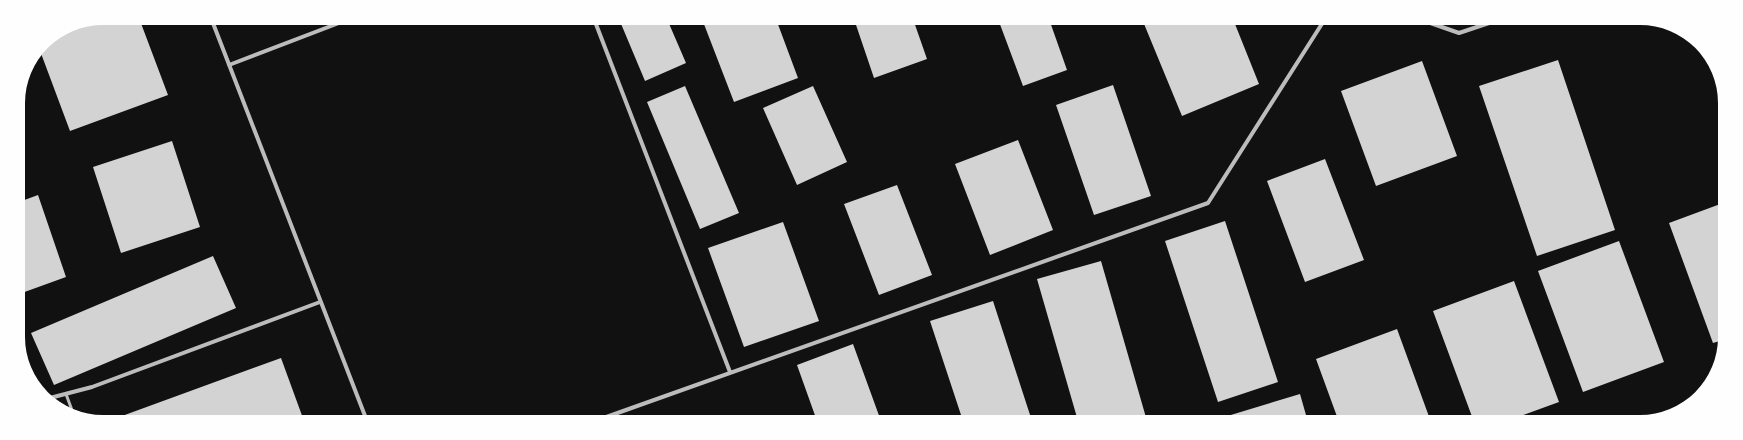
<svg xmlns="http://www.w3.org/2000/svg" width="1743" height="440" font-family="'Noto Serif',serif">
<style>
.building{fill:#d3d3d3}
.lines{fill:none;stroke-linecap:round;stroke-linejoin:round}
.service{stroke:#bcbcbc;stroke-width:3}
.minor{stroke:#bcbcbc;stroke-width:4}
</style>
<rect width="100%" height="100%" fill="#111"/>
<path class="building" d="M103 18H139L168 95 70 131 39 48 43 43 71 24Z
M619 19H667L686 63 645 81Z
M702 19H776L798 78 734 102Z
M854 19H913L927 59 874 78Z
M998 19H1049L1067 70 1023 86Z
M1142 19H1233L1259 84 1182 116Z
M1558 60 1615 230 1537 256 1479 86Z
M1422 61 1457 156 1376 186 1341 91Z
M1113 85 1151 196 1094 215 1056 105Z
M685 86 739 213 700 229 647 102Z
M813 86 847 162 797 185 763 108Z
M18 138 23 148 18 150Z
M1018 140 1053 230 990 255 955 164Z
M172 141 200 227 121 253 93 167Z
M1325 159 1364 260 1305 282 1267 181Z
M897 185 932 275 879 295 844 204Z
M38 195 66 277 19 294V202Z
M1723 203V340L1713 343 1669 223Z
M1225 221 1278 382 1218 402 1165 241Z
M783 222 819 321 744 347 708 248Z
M1619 241 1664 362 1583 392 1538 271Z
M213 256 236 308 54 385 31 333Z
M1101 261 1147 421H1078L1037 279Z
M1514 281 1559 402 1504 422H1474L1433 311Z
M993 301 1032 421H963L930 321Z
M1397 329 1431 422H1339L1316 359Z
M853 344 881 421H817L797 365Z
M281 358 304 421 111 420Z
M1300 394 1308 422 1211 421Z"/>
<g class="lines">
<path class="service" d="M66 394 73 413"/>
<path class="minor" d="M211 18 367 421
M594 19 730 372
M1419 19 1459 33 1498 20
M229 65 352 18
M46 399 92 387 320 302
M595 421 1208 203 1325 19"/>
</g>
<path d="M0 0H1743V440H0ZM103 25H1640A78 78 0 0 1 1718 103V337A78 78 0 0 1 1640 415H103A78 78 0 0 1 25 337V103A78 78 0 0 1 103 25Z" fill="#fefefe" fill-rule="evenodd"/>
</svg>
